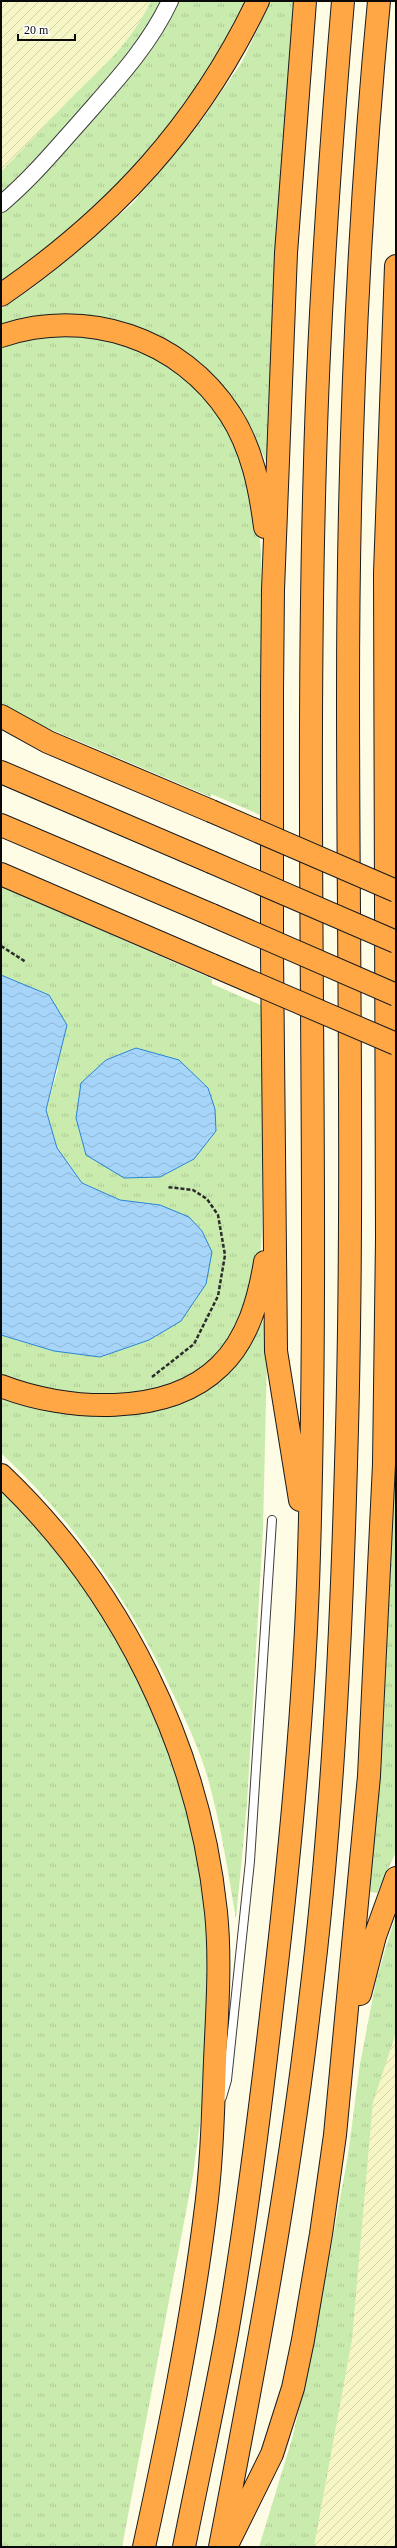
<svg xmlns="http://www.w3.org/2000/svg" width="397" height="2548" font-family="'Times New Roman',serif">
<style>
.farmland{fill:url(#farmland-furrows)}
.grass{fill:url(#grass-tufts);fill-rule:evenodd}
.water{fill:url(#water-waves);stroke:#2985d6}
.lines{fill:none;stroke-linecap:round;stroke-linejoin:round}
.service-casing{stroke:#3d3d3d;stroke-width:10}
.minor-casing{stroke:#3d3d3d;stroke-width:18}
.motorway-casing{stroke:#1b1b1b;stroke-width:24}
.path{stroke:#2c2c2c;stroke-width:2.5;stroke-dasharray:4 2;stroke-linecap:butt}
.service{stroke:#fff;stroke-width:8}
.minor{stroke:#fff;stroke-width:16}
.motorway{stroke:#ffa745;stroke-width:22}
.motorway-bridge-casing{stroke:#1b1b1b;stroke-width:24;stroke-linecap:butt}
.motorway-bridge{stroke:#ffa745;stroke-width:22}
</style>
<defs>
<pattern id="farmland-furrows" width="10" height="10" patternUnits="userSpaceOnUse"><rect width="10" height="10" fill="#f6f5c5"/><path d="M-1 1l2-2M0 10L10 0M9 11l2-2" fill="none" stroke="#d2d1a8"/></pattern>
<pattern id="grass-tufts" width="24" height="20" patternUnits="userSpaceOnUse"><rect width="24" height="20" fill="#caebae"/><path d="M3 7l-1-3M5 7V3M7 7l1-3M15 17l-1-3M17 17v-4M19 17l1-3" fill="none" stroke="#acc894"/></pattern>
<pattern id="water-waves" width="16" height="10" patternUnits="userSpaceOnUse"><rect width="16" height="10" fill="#a7d5fa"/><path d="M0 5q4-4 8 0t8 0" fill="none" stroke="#8eb6d5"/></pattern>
</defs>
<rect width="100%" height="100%" fill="#fffce6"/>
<path class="farmland" d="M1 1H151L140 24 99 74 69 100 1 172Z
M396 2033V2547H314L352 2340 373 2102Z"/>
<path class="grass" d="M151 1H162L140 40 114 76 1 197V172C23 149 45 125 68 101 101 68 130 45 151 1Z
M177 1H247L229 36 179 116 115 189 60 240 1 282V210Z
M271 1H296L271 471 247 422 223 386 200 362 176 347 133 327 1 328V309L31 289 83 247 133 203 200 123 242 62Z
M62 333 127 343 187 376 233 433 256 504 261 551 263 816 211 794V797L24 718 1 706V345Z
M1 886 212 979V984L263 1006 262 1229 260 1261 244 1319 211 1363 185 1381 129 1396H81L40 1387 1 1375V1335L54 1351 160 1205 120 1200 82 1183 57 1148 46 1110 58 1069 49 995 1 975ZM216 1131 194 1159 160 1177Z
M268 1314 263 1531 247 1804 236 1919C228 1872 221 1825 208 1779 200 1751 188 1725 175 1698 133 1606 75 1522 1 1453V1395L89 1412 236 1364Z
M396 1454V1852L377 1893 370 1892 383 1728Z
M1 1487 46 1533 87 1588 126 1652 174 1762 198 1846 208 1923 207 2070 193 2175 122 2547H1Z
M396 1914V2033L373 2102 352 2340 314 2547H259L292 2439 309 2368 348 2155 360 2064 376 1981Z"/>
<path class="water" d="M1 975 49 995 67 1025 46 1110 57 1148 82 1183 120 1200 160 1205 189 1217 202 1231 212 1252 206 1284 181 1321 149 1340 100 1357 54 1351 1 1335Z
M136 1048 179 1060 208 1088 215 1109 216 1131 194 1159 160 1177 124 1178 86 1155 76 1118 81 1083 106 1060Z"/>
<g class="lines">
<g class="service-casing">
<path id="service" d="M222 2097 227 2080 250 1861 272 1520"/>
</g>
<g class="minor-casing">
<path id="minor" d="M1 204C30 180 54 151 79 123 112 85 148 48 170 1"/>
</g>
<g class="motorway-casing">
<path id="motorway" d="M1 295C115 216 198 126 258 1
M1 336C86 307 181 338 230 414 252 448 260 488 265 527
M1 716 48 742 211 811
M1 772 211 862
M1 825 212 915
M1 874 212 965
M1 1386C65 1411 167 1418 220 1366 248 1339 259 1299 265 1262
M1 1475C121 1589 199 1747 216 1912 221 1961 217 2012 215 2061 213 2112 212 2164 205 2215 191 2326 168 2437 144 2547
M300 1500 276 1351 272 954V691L273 590 286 253 305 1
M360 1994 375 1936 396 1878
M227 2545 272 2454 293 2388 303 2340 321 2234 335 2135 369 1776 384 1464 387 1239 385 573 396 266
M184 2547C198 2476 214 2405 227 2333 247 2219 261 2104 274 1989 291 1845 305 1700 309 1554 320 1190 304 826 315 462 319 308 330 155 343 1
M220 2547C255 2366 289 2186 310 2002 332 1824 341 1644 346 1464 354 1207 348 950 348 694 348 462 357 231 379 1"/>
</g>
<path class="path" d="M1 946 26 962
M152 1377 194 1344 218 1296 225 1255 218 1215 207 1199 193 1190 167 1187"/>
<use href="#service" class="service"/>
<use href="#minor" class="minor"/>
<use href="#motorway" class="motorway"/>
<g class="motorway-bridge-casing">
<path id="motorway-bridge" d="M211 811 396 891
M211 862 396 942
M212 915 396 995
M212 965 396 1044"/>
</g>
<use href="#motorway-bridge" class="motorway-bridge"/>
</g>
<rect width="397" height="2548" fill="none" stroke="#0a0a0a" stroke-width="4"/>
<path d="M18 34v6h57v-6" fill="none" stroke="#0a0a0a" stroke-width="2"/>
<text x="24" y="34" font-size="12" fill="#0a0a0a" stroke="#ffffff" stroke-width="3" paint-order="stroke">20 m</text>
</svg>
